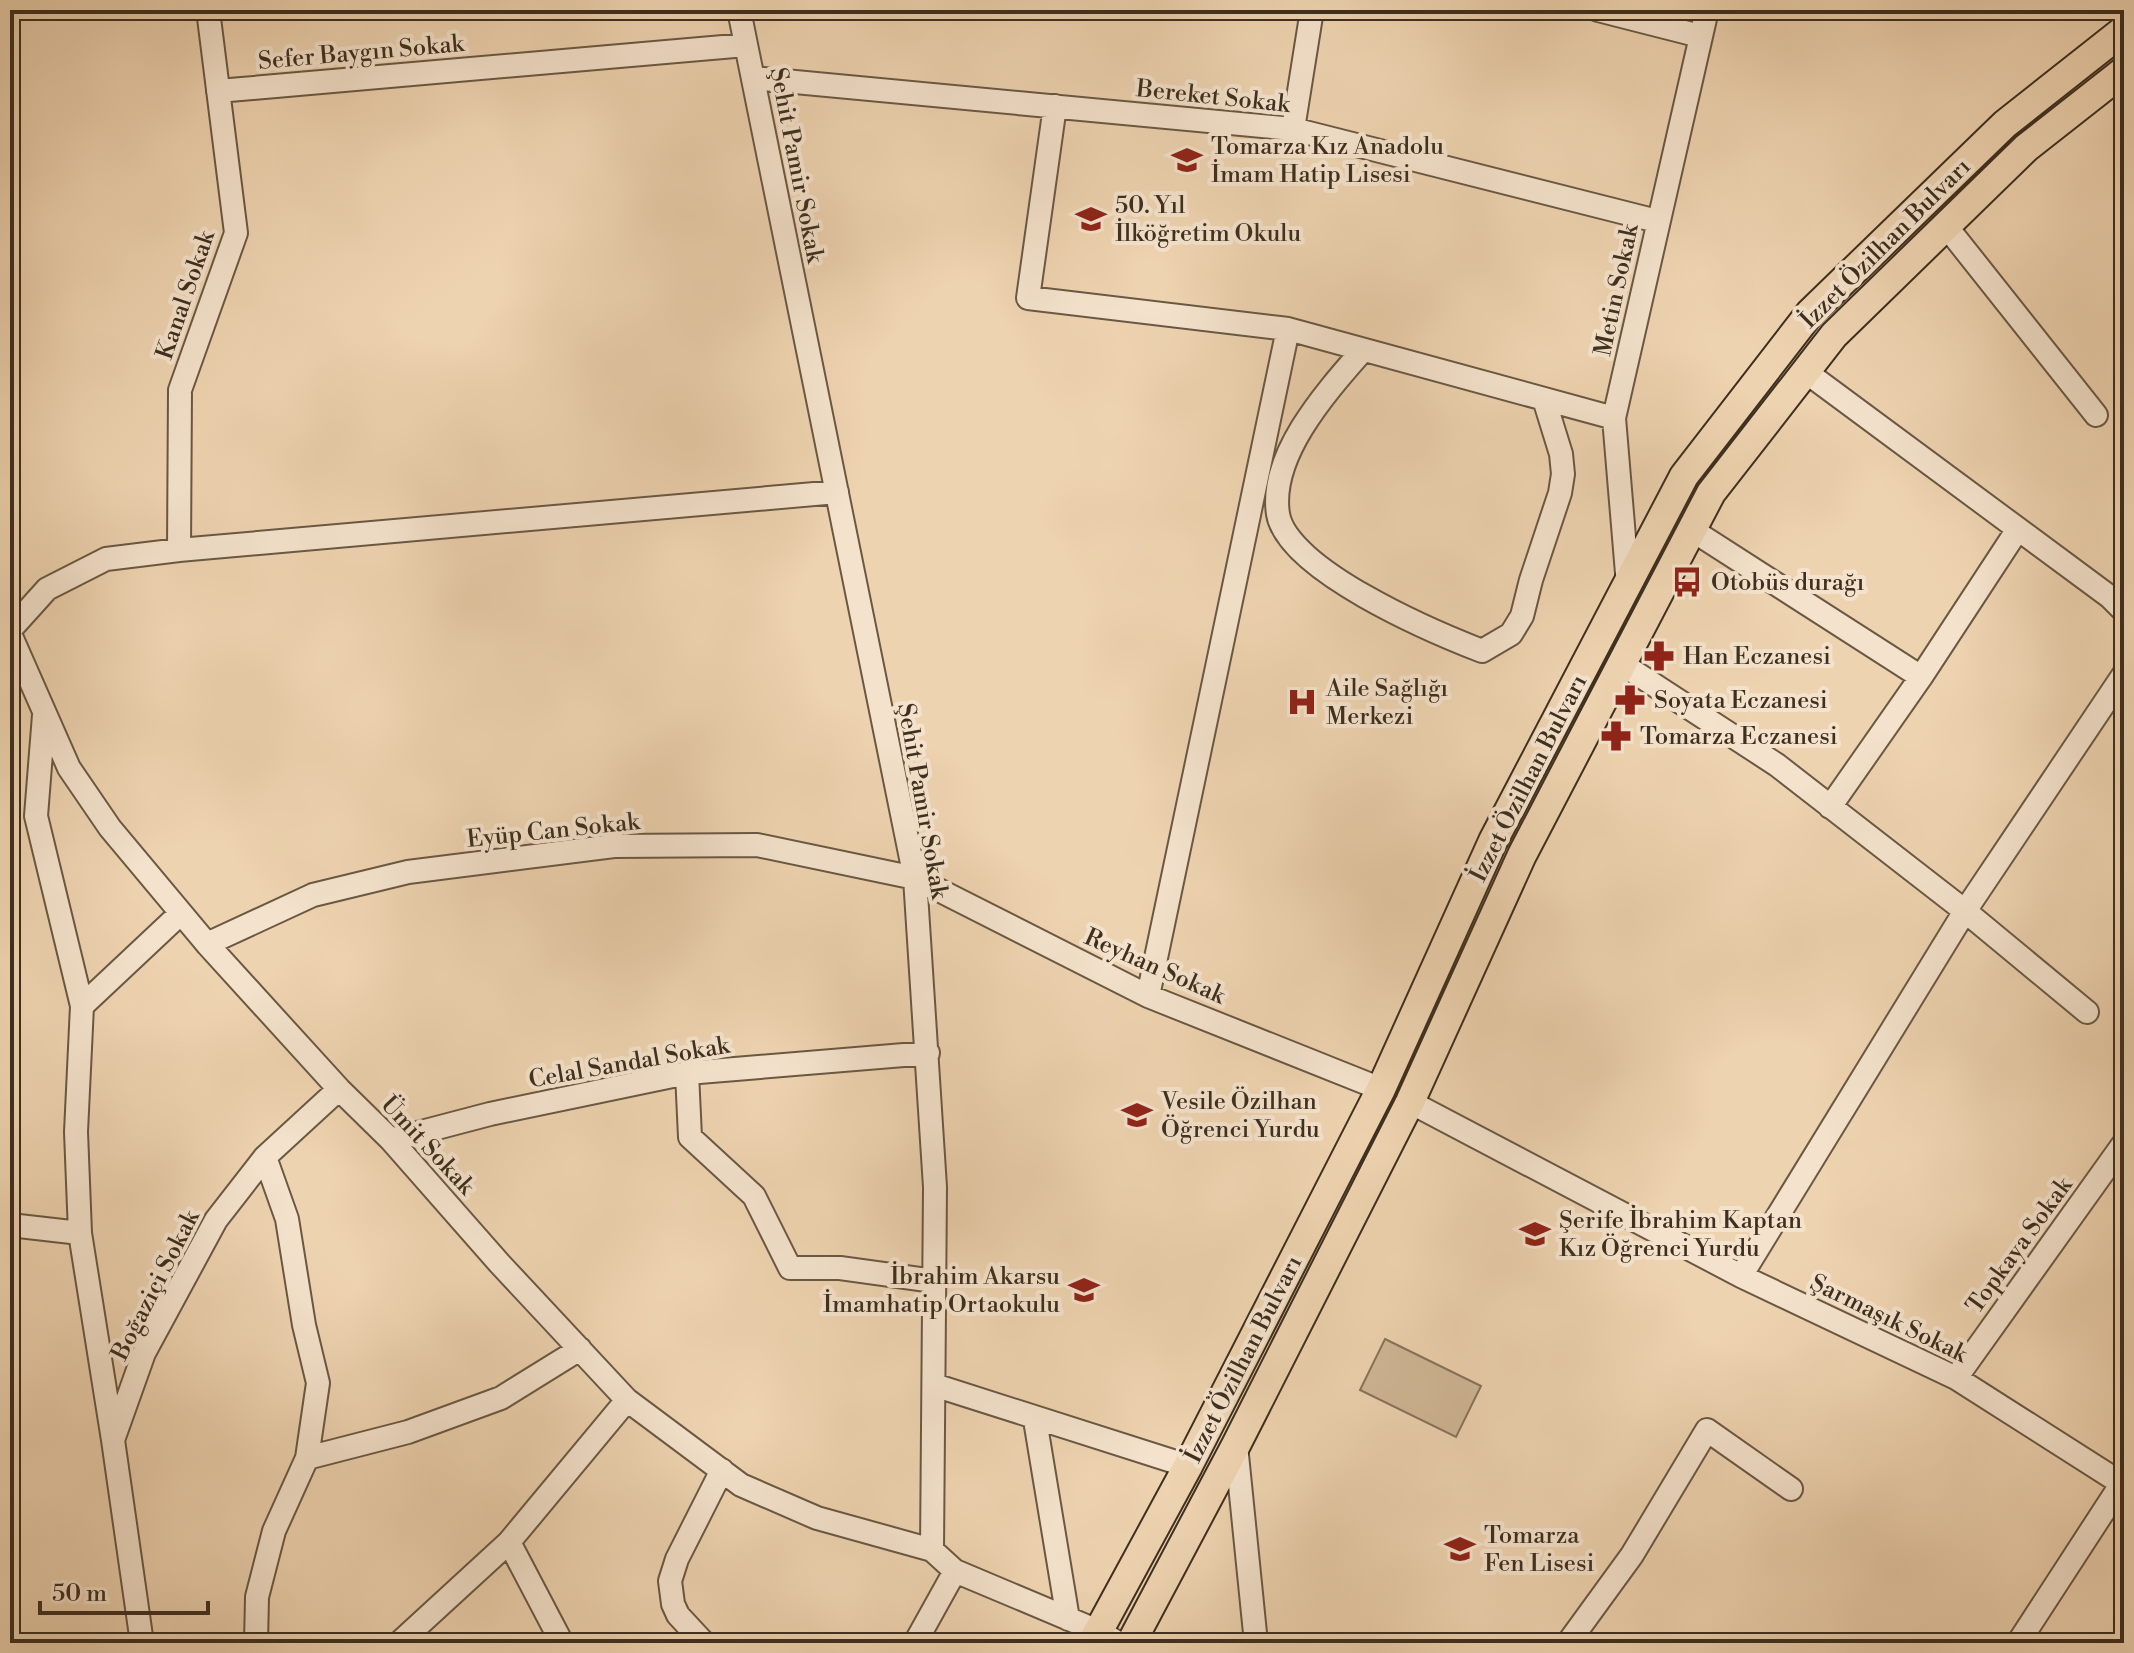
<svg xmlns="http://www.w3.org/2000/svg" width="2134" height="1653" font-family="'Libre Bodoni',serif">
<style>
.green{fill:#d0b797;stroke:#87735b;stroke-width:2}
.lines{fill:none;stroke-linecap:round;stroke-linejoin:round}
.minor-casing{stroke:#6a5843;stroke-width:26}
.major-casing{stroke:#3e2f1f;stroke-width:32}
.minor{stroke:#f4e2cc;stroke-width:22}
.major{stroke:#eed3b0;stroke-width:28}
.labels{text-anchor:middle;stroke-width:8;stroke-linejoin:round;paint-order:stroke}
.street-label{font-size:24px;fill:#3e2f1f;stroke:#f4e2cc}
.poi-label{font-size:24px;fill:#3e2f1f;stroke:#f4e2cc;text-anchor:start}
</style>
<rect width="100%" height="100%" fill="#eed3b0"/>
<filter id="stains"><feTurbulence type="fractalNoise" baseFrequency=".0025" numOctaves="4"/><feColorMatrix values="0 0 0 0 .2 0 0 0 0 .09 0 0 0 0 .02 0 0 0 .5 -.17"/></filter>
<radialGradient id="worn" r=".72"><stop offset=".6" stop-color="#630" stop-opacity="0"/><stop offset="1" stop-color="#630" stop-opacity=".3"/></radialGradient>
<path class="green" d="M1385 1339 1481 1386 1456 1437 1360 1390Z"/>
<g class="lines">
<g class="minor-casing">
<path id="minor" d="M739 10 915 878 935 1187 932 1550 955 1571 1100 1632 1118 1643
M1598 10 1700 36
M753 78 1293 129 1657 221
M218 91 746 45
M1055 106 1028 298 1288 329 1614 418
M1293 129 1312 10
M1946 226 2096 415
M1363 350C1327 391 1269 455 1278 514 1287 570 1433 632 1482 651L1511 634 1522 616 1531 580 1560 493 1563 474 1561 454 1544 399
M1806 372 2110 597 2124 611
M1692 530 1921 677
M179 550 180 390 236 233 208 10
M1628 585 1614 418 1707 10
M10 630 47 589 106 559 179 550 837 492
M10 634 69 768 110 828 207 944 339 1089 391 1140 500 1264 627 1400 741 1485 817 1518 932 1550
M1622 664 1777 765 1965 911 2087 1012
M44 715 36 816 82 1006 76 1132 80 1233 113 1440
M1830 807 1921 677 2018 529
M207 944 313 895 408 872 614 846 757 845 915 878 1148 996 1381 1089
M1148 996 1288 329
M82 1006 181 913
M687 1073 690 1137 754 1196 790 1268H840L934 1281
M1410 1102 1741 1276 1956 1378 2124 1485
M391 1140 490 1114 687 1073 928 1053
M10 1225 80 1233
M1741 1276 1965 911 2124 674
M1956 1378 2124 1143
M934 1385 1188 1466
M1035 1420 1068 1619
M1236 1445 1256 1643
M307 1458 408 1432 501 1398 580 1349
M509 1542 562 1643
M142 1643 113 1440 144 1353 216 1220 265 1157 339 1089
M256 1643 257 1597 274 1531 307 1458 318 1383 304 1325 287 1219 265 1157
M399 1643 509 1542 627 1400
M704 1643 678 1615 673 1604 670 1581 677 1559 722 1470
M915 1643 955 1571
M1568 1643 1632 1555 1707 1430 1791 1489
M2018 1643 2124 1480"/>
</g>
<g class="major-casing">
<path id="major" d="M1092 1643 1188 1466 1381 1089 1493 841 1684 476 1810 313 2005 124 2124 30
M1131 1643 1236 1445 1410 1102 1522 855 1711 493 1834 335 2026 148 2124 71"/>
</g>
<use href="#minor" class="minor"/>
<use href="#major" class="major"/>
</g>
<defs>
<g id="school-bare" transform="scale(2.4)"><path d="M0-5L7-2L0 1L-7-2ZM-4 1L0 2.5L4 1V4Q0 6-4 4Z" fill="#8f2418" stroke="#f4e2cc" stroke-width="2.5" paint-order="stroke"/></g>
<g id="bus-bare" transform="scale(2.4)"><path d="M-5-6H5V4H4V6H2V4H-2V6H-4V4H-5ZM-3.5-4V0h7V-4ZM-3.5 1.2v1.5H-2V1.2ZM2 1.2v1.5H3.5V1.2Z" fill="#8f2418" stroke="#f4e2cc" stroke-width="2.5" paint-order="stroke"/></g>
<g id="pharmacy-bare" transform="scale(2.4)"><path d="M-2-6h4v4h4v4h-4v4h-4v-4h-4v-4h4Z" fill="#8f2418" stroke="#f4e2cc" stroke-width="2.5" paint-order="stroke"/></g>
<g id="hospital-bare" transform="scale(2.4)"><path d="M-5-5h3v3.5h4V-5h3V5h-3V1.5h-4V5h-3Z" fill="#8f2418" stroke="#f4e2cc" stroke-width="2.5" paint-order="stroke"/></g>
</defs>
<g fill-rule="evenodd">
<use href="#school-bare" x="1187" y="160"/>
<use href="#school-bare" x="1091" y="219"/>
<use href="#bus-bare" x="1687" y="582"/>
<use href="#pharmacy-bare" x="1659" y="656"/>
<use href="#pharmacy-bare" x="1630" y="700"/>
<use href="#hospital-bare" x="1302" y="702"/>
<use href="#pharmacy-bare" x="1616" y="736"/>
<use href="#school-bare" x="1137" y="1115"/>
<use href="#school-bare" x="1535" y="1234"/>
<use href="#school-bare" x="1084" y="1290"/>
<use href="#school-bare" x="1460" y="1549"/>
</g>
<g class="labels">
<g class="street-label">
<text transform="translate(361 52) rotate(-5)" y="8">Sefer Baygın Sokak</text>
<text transform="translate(1213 96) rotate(6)" y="8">Bereket Sokak</text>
<text transform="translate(797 165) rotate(79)" y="8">Şehit Pamir Sokak</text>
<text transform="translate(1885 243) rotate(-45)" y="8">İzzet Özilhan Bulvarı</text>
<text transform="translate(1616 290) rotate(-78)" y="8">Metin Sokak</text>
<text transform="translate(185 295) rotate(-71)" y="8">Kanal Sokak</text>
<text transform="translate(1528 778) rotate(-63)" y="8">İzzet Özilhan Bulvarı</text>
<text transform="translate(923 801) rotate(80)" y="8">Şehit Pamir Sokak</text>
<text transform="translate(553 830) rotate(-6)" y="8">Eyüp Can Sokak</text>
<text transform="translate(1155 966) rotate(24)" y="8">Reyhan Sokak</text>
<text transform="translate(629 1062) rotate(-10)" y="8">Celal Sandal Sokak</text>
<text transform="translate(428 1145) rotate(47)" y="8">Ümit Sokak</text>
<text transform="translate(2019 1245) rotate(-54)" y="8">Topkaya Sokak</text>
<text transform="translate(155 1285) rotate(-63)" y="8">Boğaziçi Sokak</text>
<text transform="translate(1889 1318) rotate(26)" y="8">Şarmaşık Sokak</text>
<text transform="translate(1243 1359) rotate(-63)" y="8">İzzet Özilhan Bulvarı</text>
</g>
<g class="poi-label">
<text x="1211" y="154">Tomarza Kız Anadolu<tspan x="1211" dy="28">İmam Hatip Lisesi</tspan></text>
<text x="1115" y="213">50. Yıl<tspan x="1115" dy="28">İlköğretim Okulu</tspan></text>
<text x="1711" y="590">Otobüs durağı</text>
<text x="1683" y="664">Han Eczanesi</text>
<text x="1326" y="696">Aile Sağlığı<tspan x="1326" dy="28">Merkezi</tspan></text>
<text x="1654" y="708">Soyata Eczanesi</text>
<text x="1640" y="744">Tomarza Eczanesi</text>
<text x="1161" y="1109">Vesile Özilhan<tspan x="1161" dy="28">Öğrenci Yurdu</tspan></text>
<text x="1559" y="1228">Şerife İbrahim Kaptan<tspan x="1559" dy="28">Kız Öğrenci Yurdu</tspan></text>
<text x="1060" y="1284" text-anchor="end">İbrahim Akarsu<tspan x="1060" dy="28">İmamhatip Ortaokulu</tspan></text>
<text x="1484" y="1543">Tomarza<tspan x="1484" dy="28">Fen Lisesi</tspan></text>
</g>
</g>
<rect width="2134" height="1653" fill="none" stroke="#eed3b0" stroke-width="40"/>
<rect x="12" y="12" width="2110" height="1629" fill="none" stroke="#3e2f1f" stroke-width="4"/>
<rect x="20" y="20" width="2094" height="1613" fill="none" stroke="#3e2f1f" stroke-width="2"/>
<path d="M40 1601v12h168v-12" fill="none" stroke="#3e2f1f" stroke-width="4"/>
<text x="52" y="1601" font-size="24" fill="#3e2f1f" stroke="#f4e2cc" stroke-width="6" paint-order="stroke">50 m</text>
<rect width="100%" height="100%" filter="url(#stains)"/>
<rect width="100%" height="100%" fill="url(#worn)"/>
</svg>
